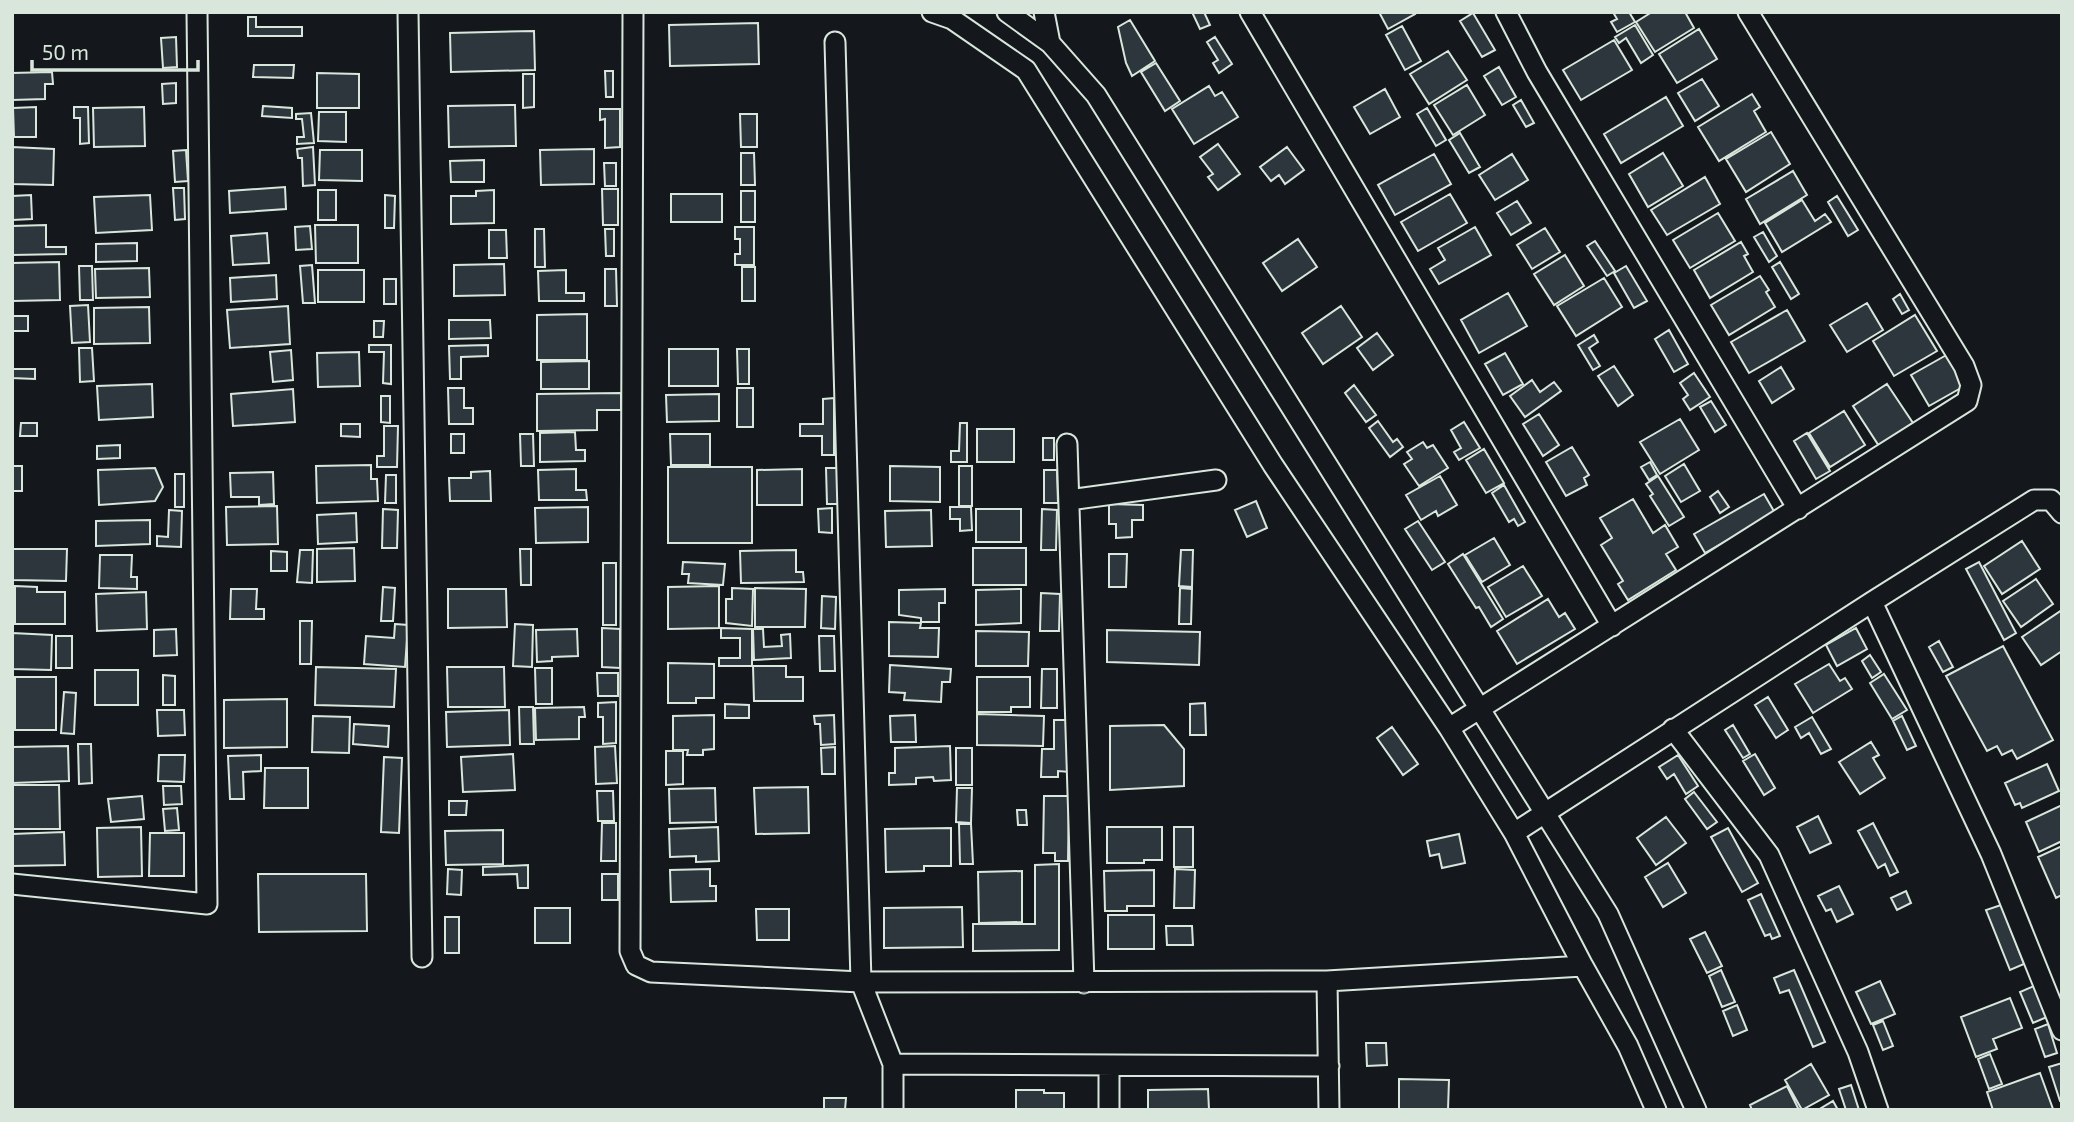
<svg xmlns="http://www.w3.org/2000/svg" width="2074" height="1122" font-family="'Exo 2',sans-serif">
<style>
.building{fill:#2c363c;stroke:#d8e6dc;stroke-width:2}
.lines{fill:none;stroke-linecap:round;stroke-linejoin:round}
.minor-casing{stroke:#d8e6dc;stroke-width:23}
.minor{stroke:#14181c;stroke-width:19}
</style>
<rect width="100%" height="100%" fill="#14181c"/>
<path class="building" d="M1192 12H1204L1210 25 1200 29Z
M1379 12H1414L1415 14 1388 29Z
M1613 12H1629L1635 22 1617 32 1611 22 1617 19Z
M1652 12H1685L1694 28 1655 52 1636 22Z
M1473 13 1495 50 1482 57 1460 21Z
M248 17H256V27H302V36H248Z
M1130 20 1155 61 1132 76 1126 63 1118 27Z
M758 23 759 64 670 66 669 25Z
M1635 25 1653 55 1641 63 1626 38 1619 43 1615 37Z
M1402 26 1421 61 1405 70 1386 35Z
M1699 29 1717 59 1677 83 1659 54Z
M534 31 535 70 451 72 450 33Z
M176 37 177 67 163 68 161 38Z
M1215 37 1232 64 1219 73 1213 63 1218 60 1207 42Z
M1614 40 1632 70 1581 100 1563 70Z
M1448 51 1467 80 1429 104 1410 74Z
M1156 63 1180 101 1165 111 1141 72Z
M254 65H294L293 78 253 77Z
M1499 67 1516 97 1502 105 1484 76Z
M605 71H613V97H606Z
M52 72 53 84H45V99L12 100V73Z
M317 73 359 74V108H317Z
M523 74H534V107L523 108Z
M1702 79 1719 106 1695 121 1678 93Z
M176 83V103L163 104 162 84Z
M1467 85 1485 115 1453 135 1434 105Z
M1209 86 1215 96 1222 92 1238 117 1194 144 1172 109Z
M1385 89 1400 117 1370 134 1354 107Z
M1752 94 1760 107 1754 111 1766 132 1719 161 1698 127Z
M1666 97 1683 126 1621 163 1604 134Z
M1521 100 1534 123 1526 127 1513 105Z
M515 105 516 146 449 147 448 106Z
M263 106 292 108V118L262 116Z
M36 107V137H14L13 108Z
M74 107H88L89 143 80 144V118H74Z
M144 107 145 146 94 147 93 108Z
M1427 108 1446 140 1436 146 1417 114Z
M600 109H620V147L605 148V119L600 120Z
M319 112H346V142L318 141Z
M311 113 314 143 297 144V137H304L302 119H296V114Z
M740 114H757V147H741Z
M1771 132 1790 164 1746 192 1726 159Z
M1460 133 1480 167 1469 173 1449 140Z
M1218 144 1240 174 1218 190 1208 177 1213 174 1200 157Z
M12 147 54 149 53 185 12 184Z
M313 147 315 185 303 186 302 158H298L297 149Z
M1287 147 1304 170 1285 184 1279 175 1271 181 1260 167Z
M594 149V184L541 185 540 150Z
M186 150 188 181 175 182 173 151Z
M320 150H362V181L319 180Z
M741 153H754L755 185H741Z
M1663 153 1683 186 1648 207 1629 174Z
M1434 154 1451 184 1395 215 1378 185Z
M1512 154 1528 180 1495 200 1479 175Z
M484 160V182H451L450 161Z
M604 163H616V186H605Z
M1793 171 1807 195 1760 224 1746 199Z
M1705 177 1720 204 1667 235 1651 210Z
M285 187 286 209 230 213 229 191Z
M173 188H184L185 219 175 220Z
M602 189H618V225H603Z
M318 190H336V220H318Z
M494 190V223L451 224V196H476V191Z
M741 191H755V222H741Z
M671 194H722V222H671Z
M1450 194 1467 223 1418 251 1401 222Z
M31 195 32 219 12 220V196Z
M150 195 152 230 96 233 94 197Z
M385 195 395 196 394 228H385Z
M1837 196 1858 230 1848 236 1828 202Z
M1802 200 1815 221 1825 214 1831 222 1782 252 1765 223Z
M1517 201 1531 223 1511 235 1497 213Z
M1718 213 1735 241 1690 268 1673 240Z
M46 225V247H66V254L12 255V226Z
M315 225H358V263H316Z
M310 226 312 249 296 250 295 227Z
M735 227H754V265H735V254H740V239H735Z
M1475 227 1491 255 1439 284 1430 269 1445 260 1438 248Z
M1545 228 1560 252 1532 269 1517 245Z
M535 229H544L545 267H535Z
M605 229H614V256H606Z
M489 230H506L507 258H489Z
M1763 232 1777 256 1769 262 1754 237Z
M267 233 269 263 233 265 231 236Z
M1298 239 1317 267 1282 291 1263 263Z
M1595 241 1615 271 1607 276 1587 246Z
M1741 242 1748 254 1744 256 1753 272 1710 298 1694 270Z
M137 243V261L96 262V244Z
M1565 255 1584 286 1554 305 1534 274Z
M59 262 60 300 12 301V263Z
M1780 262 1799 294 1791 299 1772 267Z
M504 264 505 295 454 296V265Z
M312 265 315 303H303L300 266Z
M79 266H92L93 300H80Z
M1626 266 1647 301 1634 308 1614 273Z
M742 267H755V301H742Z
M149 268 150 297 96 298 95 269Z
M605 269H616L617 306H605Z
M318 270H364V302H318Z
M566 270V293H584V301H539L538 271Z
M276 275 277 299 231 302 230 278Z
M1760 276 1769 290 1766 292 1775 307 1729 335 1711 305Z
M1604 278 1622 307 1576 336 1557 306Z
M384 279H396V304H384Z
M1508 293 1527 326 1479 353 1461 320Z
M1900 294 1909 310 1902 314 1893 299Z
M1867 303 1883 330 1847 352 1830 325Z
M88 305 90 342 72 343 70 306Z
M288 306 290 344 230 348 227 310Z
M1341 306 1362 337 1323 364 1302 333Z
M149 307 150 343 94 344V308Z
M1787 310 1805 341 1749 373 1731 342Z
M587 314V360H537V315Z
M1915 315 1937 351 1894 376 1873 341Z
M12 316H28V331H12Z
M449 320H490L491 338 449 339Z
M374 321H384L383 337H374Z
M1669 330 1688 364 1674 372 1655 339Z
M1377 333 1393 355 1373 370 1357 348Z
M1594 335 1598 342 1589 348 1600 366 1593 370 1578 345Z
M369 345H391V384L383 383 384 352H369Z
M488 345V356L461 357V379H450L449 346Z
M79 348H92L94 381 80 382Z
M669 349H718V386H669Z
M737 349H749V384H738Z
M291 350 293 380 273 382 270 352Z
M359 352 360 386 318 387 317 353Z
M1505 353 1523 384 1503 395 1485 364Z
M1950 353 1968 384 1929 406 1911 375Z
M589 361V389H541V362Z
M1614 366 1633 395 1618 406 1598 376Z
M1781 367 1794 389 1772 403 1759 381Z
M12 369H35V379L12 378Z
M1694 373 1710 397 1690 410 1683 399 1688 395 1680 383Z
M1532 380 1540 392 1554 382 1561 391 1525 417 1510 396Z
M152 384 153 417 99 420 97 386Z
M1887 384 1913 423 1879 446 1853 406Z
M1354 385 1376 415 1366 422 1345 393Z
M448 388H464V408H473V424H449Z
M737 388H753V427H737Z
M293 389 295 422 233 426 231 394Z
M621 393V410H597V430L537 431V394Z
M719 394V421L667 422 666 395Z
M381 396H390V423L381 422Z
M834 398V455H822V436H800V424H823V399Z
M1711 401 1726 425 1715 432 1700 407Z
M1844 411 1865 445 1830 467 1809 433Z
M1539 414 1559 445 1543 456 1523 424Z
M1680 419 1699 450 1660 474 1640 442Z
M1378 421 1393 442 1397 439 1403 447 1390 457 1369 428Z
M1464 422 1480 448 1459 460 1454 452 1461 448 1451 430Z
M21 423H37V436H20Z
M960 423H967V462H951V451H959Z
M341 424H360V437L341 436Z
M384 426H398L397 467H377V456H384Z
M977 429H1014V462H977Z
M575 432 576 450H585V461L540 462V433Z
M1807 433 1830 471 1816 479 1794 441Z
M451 434H464V453H451Z
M520 434H533L534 466H521Z
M670 434H710V465H671Z
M1043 438H1054V460H1043Z
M1423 442 1427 448 1433 445 1448 468 1419 486 1404 464 1412 459 1407 452Z
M120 445V458L97 459V446Z
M1572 447 1589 475 1584 478 1587 485 1566 496 1546 462Z
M1484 449 1504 483 1486 493 1466 460Z
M1650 462 1657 475 1649 480 1641 467Z
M1684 464 1700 491 1681 502 1665 476Z
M371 465V479H377L378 501 317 503 316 466Z
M12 466H22V491H12Z
M890 466 940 467V502L890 501Z
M959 466H972V506H959Z
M668 467H752V543H668Z
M155 468 163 487 155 501 99 505 98 470Z
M826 468H839V504H827Z
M576 469V490H586L587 500H539L538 470Z
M802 469V505H757V470Z
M1044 470H1057L1058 503H1044Z
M490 471 491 501H450L449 478H471V472Z
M273 472 274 504 259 505V497H231L230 473Z
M175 474H184V507H175Z
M386 475H396V503H385Z
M1440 476 1457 505 1438 516 1436 511 1421 520 1406 495Z
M1658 476 1684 517 1669 526 1650 496 1653 494 1646 484Z
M1504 485 1525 522 1518 526 1514 519 1509 522 1492 493Z
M1718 491 1729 507 1720 513 1710 497Z
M1764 494 1775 513 1705 553 1694 534Z
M1633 499 1653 533 1665 525 1678 547 1666 554 1676 570 1628 600 1618 584 1623 581 1601 545 1612 538 1600 518Z
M1256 501 1267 528 1247 537 1235 510Z
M1109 504 1143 505V520H1132V537L1116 538V524H1109Z
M277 506 278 544 227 545 226 507Z
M588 507V542L536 543 535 508Z
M950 507H971L972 530 960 531V519H950Z
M832 508V533L819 532 818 509Z
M383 509 398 510 397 548H382Z
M976 509H1021V542H976Z
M1042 509 1057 510 1056 550H1041Z
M169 510 182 511 181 547 157 546V536L168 537Z
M931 510 932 546 886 547 885 511Z
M356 513 357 542 318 544 317 515Z
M150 520V544L96 546V521Z
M1418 521 1445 562 1432 570 1405 529Z
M1494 538 1510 565 1482 582 1465 555Z
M2022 541 2040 569 2002 594 1984 566Z
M354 548 355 581 317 582V549Z
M973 548H1026V585H973Z
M12 549H67L66 581 12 580Z
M520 549H531V585H521Z
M300 550H313L312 583 297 582Z
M796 550V572H803L804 582 741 583 740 551Z
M1181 550H1193L1192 587 1179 586Z
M271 551 287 552V571H271Z
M1109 554H1127L1126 587H1109Z
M1463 554 1503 619 1491 627 1479 607 1476 608 1448 564Z
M100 555H132L131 577H137V589L99 588Z
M683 562 725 564 723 585 688 583 689 574H682Z
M1979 562 2016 633 2004 640 1966 569Z
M603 563H616V625H603Z
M1523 566 1542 596 1506 617 1488 587Z
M2036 579 2053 604 2021 627 2003 601Z
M15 586 37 587V592H65V624H15Z
M719 586V628L668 629V587Z
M383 587 395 588 393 621H381Z
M732 588 753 589 752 626 726 623V599H732Z
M755 588 806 589 805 627H755Z
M1180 588 1192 589 1191 624H1179Z
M231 589H257L256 609H264V619H230Z
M448 589H506L507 627 448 628Z
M945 589V603H939V622H921V618L899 615V590Z
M1021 589V623L976 625V590Z
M146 592 147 629 97 631 96 594Z
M1041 593 1060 594 1059 631H1040Z
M822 596 836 597 835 629 821 628Z
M1548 599 1559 617 1565 613 1575 629 1517 664 1497 631Z
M2062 610V651L2041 665 2022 637Z
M300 621H312L311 664H300Z
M889 622 921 623 920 628H939L938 657 889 656Z
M395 624 408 625 405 667 364 664 366 636 394 638Z
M515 624 533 625 532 667 513 666Z
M602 628 620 629V668L602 667Z
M721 628 752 629V666H719V658H740V638H721Z
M1856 628 1867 649 1837 666 1826 645Z
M176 629 177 655 154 656V630Z
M577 629 578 656 552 657V661L537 662 536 630Z
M753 629H763L764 647 782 646 781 635 790 634 791 658 754 660Z
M1107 630 1200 632 1199 665 1107 662Z
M976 631 1029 632 1028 666H976Z
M12 633 52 635 51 670 12 669Z
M56 636H72V668H56Z
M819 636H834L835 671H820Z
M1939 641 1953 667 1943 672 1929 647Z
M2003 646 2053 740 2017 759 2012 750 2002 755 1997 746 1987 751 1946 676Z
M1870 655 1881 672 1872 678 1862 661Z
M668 663 714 664V698H696V703H668Z
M1829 664 1840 681 1845 678 1852 689 1813 713 1795 684Z
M890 665 951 669 950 682H942L941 702 904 700 905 693 889 692Z
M753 666H786V677H803V701H754Z
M316 667 396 669 394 707 315 705Z
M447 667H504L505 707H448Z
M535 668H552V704H536Z
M1042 669H1057V708H1041Z
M95 670H138V705H95Z
M597 673H618V696H598Z
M1884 674 1907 710 1892 719 1870 683Z
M163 675 175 676V705H163Z
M15 677H56V730H15Z
M977 677H1030V707H1011V712H977Z
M64 692 76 693 74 734 61 733Z
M1768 697 1788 730 1776 738 1755 705Z
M287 699V747L224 748V700Z
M616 702V743L603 744V717H598V703Z
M1205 703 1206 735H1190V704Z
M725 704 749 705V718H725Z
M519 707H533L534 744H520Z
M584 707 585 717H579V739L536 740 535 708Z
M157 710H184L185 735 158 736Z
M509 710 510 745 447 747 446 712Z
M977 714 1044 716 1043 746 977 745Z
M714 715V749L703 750V755H687L688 750H673V716Z
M834 715 835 744 821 745 820 724H815L814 716Z
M915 715 916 742H891L890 716Z
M313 716 350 717 349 753 312 752Z
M1902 716 1916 746 1907 750 1893 721Z
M1812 717 1831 749 1821 754 1809 733 1801 738 1795 727Z
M1054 720H1070V772L1058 771V777H1041L1042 749H1054Z
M354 724 389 726 388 747 353 744Z
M1164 725 1184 749V786L1110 790V726Z
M1733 725 1750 754 1743 758 1725 730Z
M1392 727 1418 764 1403 775 1377 738Z
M1871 742 1879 755 1873 758 1885 778 1860 794 1839 762Z
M78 744H91L92 783 79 784Z
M68 746 69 781 12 783V747Z
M615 746 617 783 596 784 595 747Z
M950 746 951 780 934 781 933 777 916 778V784L889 785V773H895V748Z
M835 747V774H822L821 748Z
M956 748H972V785H956Z
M666 751H683V784L666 785Z
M513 754 515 790 463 792 461 757Z
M1755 754 1775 788 1764 795 1743 761Z
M159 755H185L184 782 158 781Z
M261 755V771L243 772 244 799H230L228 756Z
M1678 755 1698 786 1686 794 1674 774 1667 779 1659 767Z
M384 757 402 758 399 833 381 832Z
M2047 764 2059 791 2022 808 2020 803 2015 805 2005 783Z
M265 768H308V808H264Z
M12 785H59L60 829H12Z
M163 786H181L182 804 164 805Z
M808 787 809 833 756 834 754 788Z
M715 788 716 822 670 823 669 789Z
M957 788H972L971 823 956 822Z
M597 791H613L614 821H598Z
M1694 792 1717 822 1707 829 1685 799Z
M142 796 144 819 111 822 108 799Z
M1044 796H1069L1068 861H1055V853H1043Z
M449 801H467L466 815H449Z
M2062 805V841L2039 852 2026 822Z
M177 808 179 830 165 831 163 809Z
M1017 810H1026L1027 825H1018Z
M1818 816 1831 843 1810 853 1797 827Z
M1666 817 1686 843 1656 865 1637 838Z
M602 823H616V861H601Z
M1873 823 1898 872 1890 876 1885 864 1878 868 1858 831Z
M959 824H971L973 864H960Z
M141 827 142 876 98 877 97 828Z
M718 827 719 861 696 862V856L670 857 669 829Z
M1107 827H1162V860H1144V863H1107Z
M1174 827H1193V867H1174Z
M951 828V866H924V871L886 872 885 829Z
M1728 828 1758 883 1742 892 1711 837Z
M503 830V864L446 865 445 831Z
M64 832 65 865 12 866V834Z
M150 833H184V876H149Z
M1459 834 1465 863 1442 868 1439 854 1430 856 1427 841Z
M2062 846V895L2056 898 2038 857Z
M1668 863 1686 893 1663 907 1645 877Z
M1059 864V950L973 951V924H1035V865Z
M528 865V888H518L517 874 483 875V867Z
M448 869 462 870 461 895 447 894Z
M710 869V886H716V901L671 902 670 870Z
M1175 869 1195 870 1194 908H1174Z
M1154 870V906H1127V911H1105L1104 871Z
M1022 871V922L979 923 978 872Z
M258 874H366L367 931 259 932Z
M602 874H618V900H602Z
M1839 886 1853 914 1837 922 1831 909 1826 911 1818 896Z
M1906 891 1911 903 1897 910 1891 898Z
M1761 894 1780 936 1772 939 1770 934 1765 936 1748 900Z
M2001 905 2024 964 2010 970 1986 910Z
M962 907 963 947 884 948V908Z
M535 908H570V943H535Z
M756 909H789V940H757Z
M1108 915H1154V949H1108Z
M445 917H459V953H445Z
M1166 926H1192L1193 945H1167Z
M1705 932 1722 966 1707 973 1690 939Z
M1721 970 1735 1002 1722 1007 1709 976Z
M1794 970 1825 1042 1813 1047 1789 990 1780 993 1774 978Z
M1880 981 1895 1014 1871 1024 1856 992Z
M2034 986 2047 1017 2033 1023 2020 992Z
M2010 998 2022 1028 1993 1039 1997 1049 1976 1057 1961 1017Z
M1737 1005 1747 1030 1733 1036 1723 1011Z
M1883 1021 1893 1046 1883 1050 1873 1025Z
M2048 1024 2057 1053 2045 1057 2035 1029Z
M1366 1043H1386L1387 1065 1367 1066Z
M1990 1054 2002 1084 1989 1089 1978 1059Z
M2062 1063V1101H2060L2049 1067Z
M1811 1064 1829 1095 1802 1110 1785 1080Z
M2040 1073 2053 1109 1993 1110 1987 1092Z
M1399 1079 1449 1080 1448 1110H1399Z
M1851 1085 1859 1110H1846L1839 1089Z
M1787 1086 1799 1110H1752L1750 1105Z
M1208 1089 1209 1110H1148V1090Z
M1016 1090H1044V1093H1064V1110H1016Z
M824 1098H846L845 1110H824Z
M1833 1101 1838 1110H1818Z"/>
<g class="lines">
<g class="minor-casing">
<path id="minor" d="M408 12 422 957
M633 12 630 951 636 965 651 972 861 982 1327 981 1583 966
M932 12 952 19 1026 70 1273 465 1449 728 1514 833 1583 966 1628 1046 1656 1110
M1007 12 1050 43 1096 95 1608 914 1696 1110
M1044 12 1050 43
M1250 12 1612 626
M1506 12 1537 72 1798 509
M835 42 861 982 893 1064V1110
M1067 444 1084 983
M1069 500 1216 480
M1872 602 1991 854 2062 1030
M1449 728 1967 401 1971 385 1964 366 1748 12
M1673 729 1769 855 1858 1052 1878 1110
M1514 833 1872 602 2034 500H2051L2062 513
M12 884 207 904 197 12
M1327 981 1329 1110
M893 1064 1329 1066
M1109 1065V1110"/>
</g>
<use href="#minor" class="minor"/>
</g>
<rect width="2074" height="1122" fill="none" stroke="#d8e6dc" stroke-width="28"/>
<path d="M32 60v10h166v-10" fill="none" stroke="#d8e6dc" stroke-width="3.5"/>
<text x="42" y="60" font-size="21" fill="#d8e6dc" stroke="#14181c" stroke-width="5" paint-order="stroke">50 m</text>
</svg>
